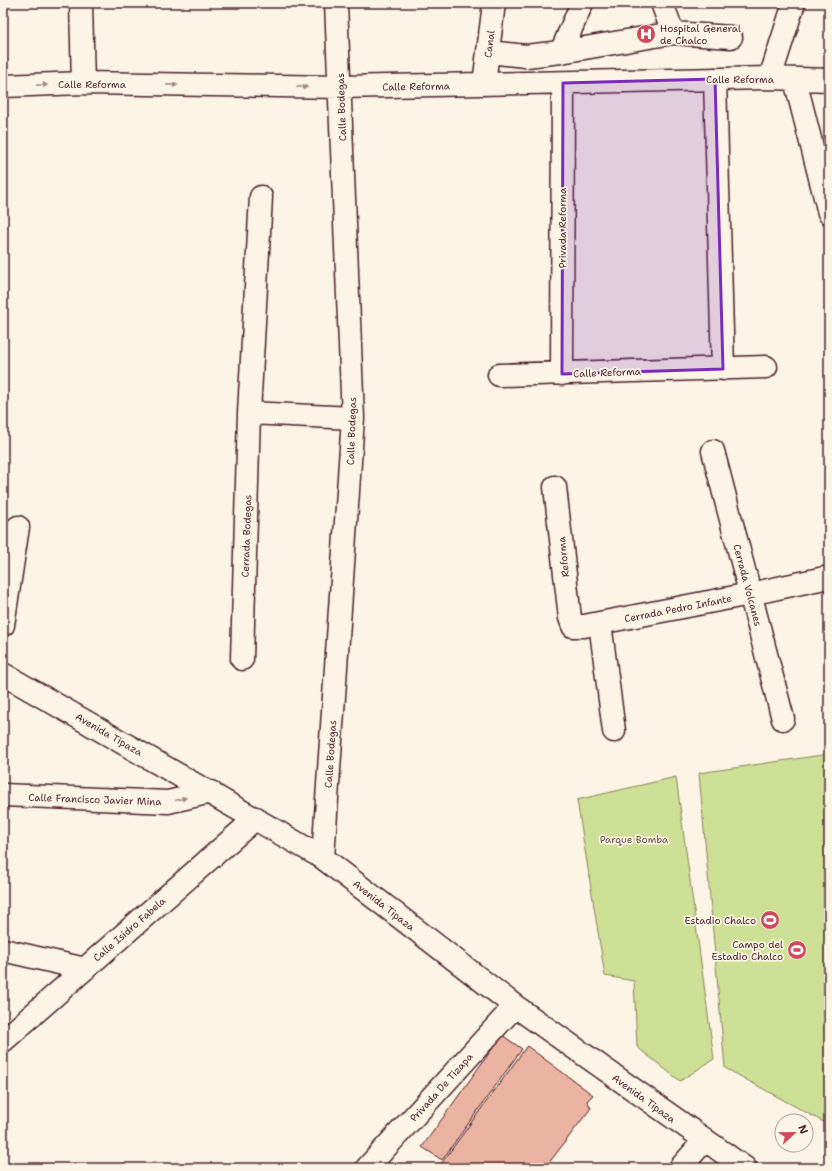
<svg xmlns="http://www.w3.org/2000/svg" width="832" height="1171" font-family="'Shantell Sans',sans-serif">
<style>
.park{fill:#cde095;stroke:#8c8060}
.building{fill:#ebb3a2;stroke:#4a1f2b}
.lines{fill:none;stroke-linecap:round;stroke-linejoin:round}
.minor-casing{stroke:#4a1f2b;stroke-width:25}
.minor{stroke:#fcf5e5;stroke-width:22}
.oneway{fill:#a38a88}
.marked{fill:#7b2cbf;fill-opacity:0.2;stroke:#7b2cbf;stroke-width:3;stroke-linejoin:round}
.labels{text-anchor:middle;stroke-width:3.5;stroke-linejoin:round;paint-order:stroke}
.poi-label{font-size:10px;fill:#4a1f2b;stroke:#fcf5e5;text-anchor:end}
.street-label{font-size:10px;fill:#4a1f2b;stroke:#fcf5e5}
.park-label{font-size:10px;fill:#6b4f46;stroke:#fcf5e5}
</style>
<rect width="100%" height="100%" fill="#fcf5e5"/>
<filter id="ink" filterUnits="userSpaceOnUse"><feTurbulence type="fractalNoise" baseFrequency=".025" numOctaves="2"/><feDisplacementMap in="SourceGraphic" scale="8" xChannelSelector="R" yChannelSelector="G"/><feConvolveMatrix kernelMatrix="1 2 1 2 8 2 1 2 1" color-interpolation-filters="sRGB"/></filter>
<g filter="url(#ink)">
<path class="park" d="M829 754V1125L725 1068 699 773Z
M676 777 714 1059 680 1081 637 1047 634 981 605 976 577 800Z"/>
<path class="building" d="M502 1035 522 1049 442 1160 422 1147Z
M527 1046 593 1095 587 1101 591 1108 545 1168H435L439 1163 441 1164Z"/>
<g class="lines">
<g class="minor-casing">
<path id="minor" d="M81 3 83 83
M662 3 673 33 731 37
M488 52 526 56 561 52 582 3
M561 52 673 33
M770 78 794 3
M715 79 723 369
M795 80 829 213
M484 84 494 3
M3 86 83 83 341 87 770 78 829 80
M562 374 563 83
M499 375 766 367
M249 413 353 418
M713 451 783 719
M555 487 570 618 573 626H584L750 594 829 577
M600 623 614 731
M3 625 18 527
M242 659 249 413 261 197
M3 674 323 858 515 1006 745 1168
M3 795 168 802 211 792
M323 858 353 418 336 3
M3 950 85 969
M3 1041 256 818
M367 1168 515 1006
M680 1168 704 1141"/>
</g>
<use href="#minor" class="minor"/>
</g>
<defs><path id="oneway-solid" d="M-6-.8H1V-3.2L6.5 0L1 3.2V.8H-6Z"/></defs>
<g class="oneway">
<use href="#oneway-solid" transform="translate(42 85) rotate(-1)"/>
<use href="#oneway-solid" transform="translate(172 85) rotate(1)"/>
<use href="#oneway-solid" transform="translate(302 87) rotate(1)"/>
<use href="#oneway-solid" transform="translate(181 799) rotate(-14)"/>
</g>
</g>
<path class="marked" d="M715 79 723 369 562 374 563 83Z"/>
<defs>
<g id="hospital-disc" transform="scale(1)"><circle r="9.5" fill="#d1495b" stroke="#fcf5e5"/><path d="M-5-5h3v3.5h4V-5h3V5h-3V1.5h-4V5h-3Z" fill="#fff"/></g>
<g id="stadium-disc" transform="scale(1)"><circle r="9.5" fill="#d1495b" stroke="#fcf5e5"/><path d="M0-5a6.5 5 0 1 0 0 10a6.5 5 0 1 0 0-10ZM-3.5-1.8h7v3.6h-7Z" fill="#fff"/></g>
</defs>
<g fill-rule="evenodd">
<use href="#hospital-disc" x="646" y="34"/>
<use href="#stadium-disc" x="770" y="920"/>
<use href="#stadium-disc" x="797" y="950"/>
</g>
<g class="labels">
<g class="poi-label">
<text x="660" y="32" text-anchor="start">Hospital General<tspan x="660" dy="12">de Chalco</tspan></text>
<text x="756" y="924">Estadio Chalco</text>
<text x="783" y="948">Campo del<tspan x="783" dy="12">Estadio Chalco</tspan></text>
</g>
<g class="street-label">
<text transform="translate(489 44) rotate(-83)" y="4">Canal</text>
<text x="740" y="83">Calle Reforma</text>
<text x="92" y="88">Calle Reforma</text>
<text transform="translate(416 86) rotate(-1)" y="4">Calle Reforma</text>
<text transform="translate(341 107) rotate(-92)" y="4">Calle Bodegas</text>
<text transform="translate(562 228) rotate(-90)" y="4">Privada Reforma</text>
<text transform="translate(607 372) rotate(-2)" y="4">Calle Reforma</text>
<text transform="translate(351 431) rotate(-88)" y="4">Calle Bodegas</text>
<text transform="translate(246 536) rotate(-88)" y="4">Cerrada Bodegas</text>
<text transform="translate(563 557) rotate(-96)" y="4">Reforma</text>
<text transform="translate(748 585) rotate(75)" y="4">Cerrada Volcanes</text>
<text transform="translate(678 608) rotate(-11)" y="4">Cerrada Pedro Infante</text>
<text transform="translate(109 734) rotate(30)" y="4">Avenida Tipaza</text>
<text transform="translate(330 754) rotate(-86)" y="4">Calle Bodegas</text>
<text transform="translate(95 799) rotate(2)" y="4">Calle Francisco Javier Mina</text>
<text transform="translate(384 905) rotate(38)" y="4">Avenida Tipaza</text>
<text transform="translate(129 929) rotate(-41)" y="4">Calle Isidro Fabela</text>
<text transform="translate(441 1087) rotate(-48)" y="4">Privada De Tizapa</text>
<text transform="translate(644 1098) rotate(36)" y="4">Avenida Tipaza</text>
</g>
<g class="park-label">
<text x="634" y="843">Parque Bomba</text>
</g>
</g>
<rect width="832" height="1171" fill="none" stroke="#fcf5e5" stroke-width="16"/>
<rect x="8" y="8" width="816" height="1155" fill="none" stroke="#4a1f2b" stroke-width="1.5" filter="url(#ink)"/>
<g transform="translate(794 1133) rotate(68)"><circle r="19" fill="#fcf5e5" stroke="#b59f9b"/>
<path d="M0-3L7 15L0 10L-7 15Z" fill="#d1495b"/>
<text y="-6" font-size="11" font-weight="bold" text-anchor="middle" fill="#4a1f2b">N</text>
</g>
</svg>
